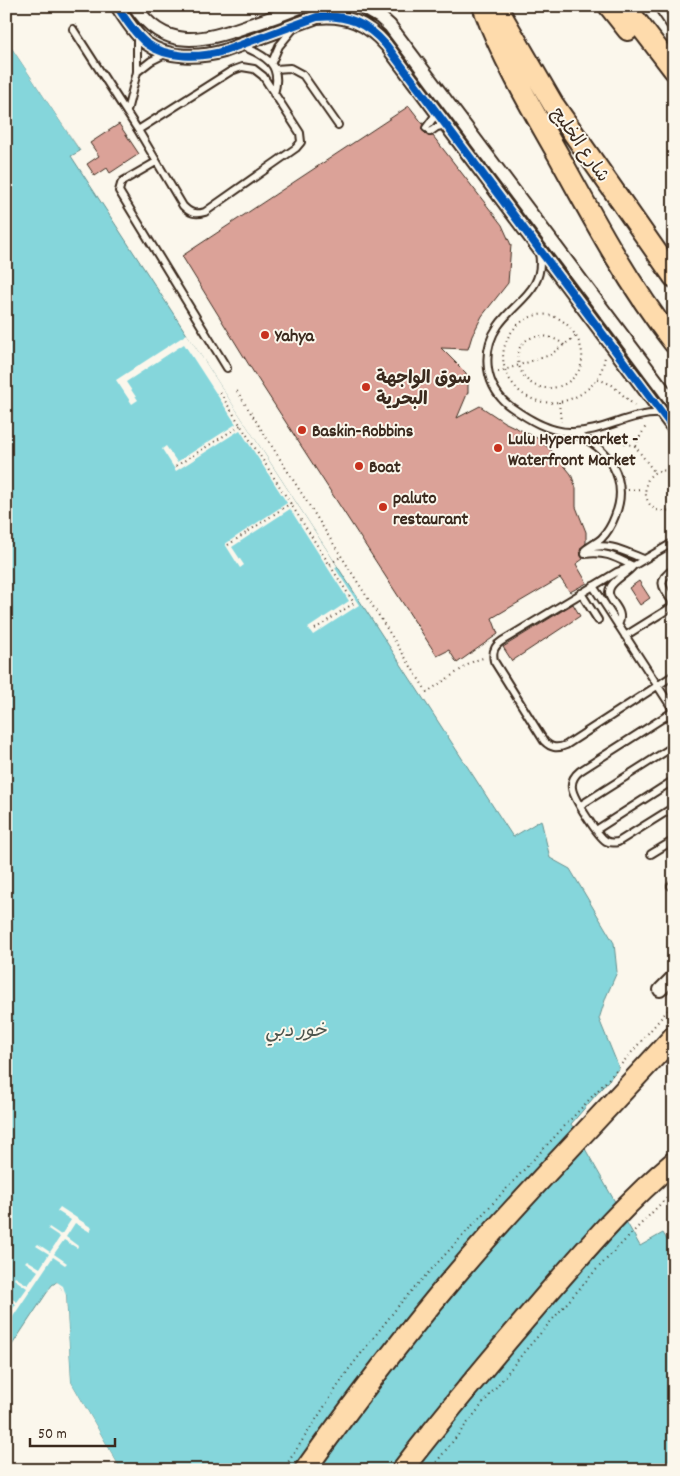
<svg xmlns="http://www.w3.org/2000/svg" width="680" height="1476" font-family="Dekko,'Playpen Sans Arabic',sans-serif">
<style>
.water{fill:#85d6db;stroke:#67918f}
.pier{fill:#fbf7ec}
.building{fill:#dba298;stroke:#3b2a1e}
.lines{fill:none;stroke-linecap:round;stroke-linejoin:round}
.lane-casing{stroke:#3b2a1e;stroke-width:10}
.street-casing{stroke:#3b2a1e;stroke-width:16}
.primary-casing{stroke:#3b2a1e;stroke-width:24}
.path{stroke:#3b2a1e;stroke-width:2;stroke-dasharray:1 4;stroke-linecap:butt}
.lane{stroke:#fbf7ec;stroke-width:6}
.street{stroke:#fbf7ec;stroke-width:12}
.primary{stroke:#fedbac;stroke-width:20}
.cycleway-casing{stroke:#fbf7ec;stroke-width:11}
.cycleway{stroke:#0057b8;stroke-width:8}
.poi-dot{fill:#c8321e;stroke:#fbf7ec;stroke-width:2}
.labels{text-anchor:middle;stroke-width:4;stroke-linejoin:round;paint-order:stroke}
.street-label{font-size:18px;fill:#3b2a1e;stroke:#fbf7ec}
.poi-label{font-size:18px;font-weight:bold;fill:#3b2a1e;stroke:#fbf7ec;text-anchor:start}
.water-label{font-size:19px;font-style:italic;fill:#4e554d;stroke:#fbf7ec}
</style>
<rect width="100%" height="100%" fill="#fbf7ec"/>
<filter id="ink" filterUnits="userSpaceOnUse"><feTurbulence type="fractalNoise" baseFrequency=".02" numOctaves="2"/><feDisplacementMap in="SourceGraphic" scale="10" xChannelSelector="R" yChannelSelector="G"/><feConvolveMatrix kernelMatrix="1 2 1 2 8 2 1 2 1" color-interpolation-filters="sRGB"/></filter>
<g filter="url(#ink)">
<path class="water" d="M6 39 80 151 71 156 513 837 541 820 550 858 570 869 614 943 617 972 606 997 599 1019 619 1068 571 1124 640 1246 663 1233 674 1251V1470H121L71 1382 66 1295 57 1282 52 1285 6 1354Z"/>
<path class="pier" d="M6 36 21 56 80 151 6 39Z
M187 334 334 561 337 566 335 568 359 605 313 635 308 628 349 601 290 509 232 547 244 565 240 568 225 544 287 503 240 430 176 471 162 449 166 446 177 462 236 424 184 344 126 382 138 400 132 404 116 380Z
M60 1207 92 1228 90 1232 75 1223 66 1237 78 1246 77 1248 64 1240 54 1254 67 1263 65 1265 53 1257 6 1327V1319L16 1304 6 1298V1295L17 1302 27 1288 14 1279 15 1277 28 1285 38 1271 25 1262 27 1260 40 1268 49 1254 36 1246 38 1244 50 1252 60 1237 48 1229 49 1227 61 1235 71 1220 57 1211Z
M57 1282 63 1286 66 1295 71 1382 121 1470H118L68 1383 64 1295 61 1288 57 1285 50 1292 48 1290Z"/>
<path class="building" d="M409 106 423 124 422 130 428 136H433L502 225 511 245 508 283 482 316 472 336 468 349 441 348 466 373 468 383V392L457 418 480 406 504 422 537 438 554 453 571 474 576 488V507L586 532V543L580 550 581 556 583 559 576 564 587 583 570 592 560 578 492 618 498 634 457 663 449 650 437 656 254 373 182 256Z
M119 124 139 154 110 173 107 168 95 176 87 164 99 156 90 143Z
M639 581 650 598 640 605 629 588Z
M573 604 580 616 512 661 503 647Z"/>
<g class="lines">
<g class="lane-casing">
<path id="lane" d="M657 6 674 31
M73 29 138 130
M240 45C265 56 283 63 274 94
M272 62 279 46 294 28
M242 67 254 69 263 76 300 133 301 142 296 148 205 212C195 215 190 213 183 206L138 130 231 71Z
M275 69 290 68 303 75 338 125
M137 72 151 61 165 54
M127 111 137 72V35
M426 128 437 113
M430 132 437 127 446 125
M156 162 123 181 121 184 119 191 227 368
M539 253C546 290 515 301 498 326 489 339 486 354 488 369 490 384 499 399 511 407 528 419 549 432 570 432 604 433 628 412 663 414
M574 434C608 446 630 480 615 516 612 524 607 533 601 539 596 543 590 546 585 550
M674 542 633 566 617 572 502 641C494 646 492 652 494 661L544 741C551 748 557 749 566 745L674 675
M590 548C609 542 627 553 644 559
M585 554C605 551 615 557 633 566
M593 586 674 711
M581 593 598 620
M618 625C627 608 604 601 610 588 613 580 627 574 633 566
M625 636 670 608 673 604 672 601C662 587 656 580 674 569
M674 711 580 771C575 775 571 781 572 788 573 798 598 836 606 841 610 843 613 843 618 842L674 807
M581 805 674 746
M596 830 674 780
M651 854 674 840
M671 886 674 884"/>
</g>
<g class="street-casing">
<path id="street" d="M117 6C125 19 134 33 146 43 167 59 200 58 224 51L317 17C346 14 367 23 386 45L674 429
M135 6C164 52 204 41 247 26 266 20 284 14 302 6
M361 6 380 17 390 26 674 404
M660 990 674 976"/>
</g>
<g class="primary-casing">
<path id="primary" d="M483 6C503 60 532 109 560 158 595 222 629 285 674 343
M496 6 553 104 674 277
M609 6 628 30
M625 6 674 70
M305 1470C363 1389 424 1309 491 1234 551 1167 613 1103 674 1036
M402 1470C449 1409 498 1351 547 1294 587 1248 627 1201 674 1162"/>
</g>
<path class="path" d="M564 345C545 328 511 336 519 365 531 411 607 382 574 333 541 285 479 341 513 384 519 393 528 398 538 401 554 405 572 401 585 391 597 382 603 371 605 356
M498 372 550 355 576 336
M598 379 612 385 636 407
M237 391 427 692 474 661 486 657
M220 393 354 603 315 629
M559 402 561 422
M609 433 613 440 635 446 655 473
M635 446 647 424
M176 466 241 425
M674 473C634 457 638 526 674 508
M628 490 643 489
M228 545 291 503
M330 564 342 556
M283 1470 349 1369 403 1300 613 1074 674 1003
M430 1470 524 1352 595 1271 674 1190"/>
<use href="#lane" class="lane"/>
<use href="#street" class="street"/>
<use href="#primary" class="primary"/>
<g class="cycleway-casing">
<path id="cycleway" d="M117 6C125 19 134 33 146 43 167 59 200 58 224 51L317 17C346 14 367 23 386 45L674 429"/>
</g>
<use href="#cycleway" class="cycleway"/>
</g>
</g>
<g class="poi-dot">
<circle cx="265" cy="335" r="5"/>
<circle cx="366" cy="387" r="5"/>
<circle cx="302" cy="430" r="5"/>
<circle cx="498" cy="448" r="5"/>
<circle cx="359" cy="466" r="5"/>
<circle cx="383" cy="507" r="5"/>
</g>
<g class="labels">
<g class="street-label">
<text transform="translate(581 144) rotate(55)" y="6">شارع الخليج</text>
</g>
<g class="poi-label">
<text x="275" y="341">Yahya</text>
<text x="376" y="383">سوق الواجهة<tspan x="376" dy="21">البحرية</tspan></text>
<text x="312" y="436">Baskin-Robbins</text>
<text x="508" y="444">Lulu Hypermarket -<tspan x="508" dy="21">Waterfront Market</tspan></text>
<text x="369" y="472">Boat</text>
<text x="393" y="503">paluto<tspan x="393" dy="21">restaurant</tspan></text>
</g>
<g class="water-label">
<text x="296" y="1036">خور دبي</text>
</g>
</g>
<rect width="680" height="1476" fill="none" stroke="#fbf7ec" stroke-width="25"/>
<rect x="12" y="12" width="655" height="1451" fill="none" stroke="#3b2a1e" stroke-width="2" filter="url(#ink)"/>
<path d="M30 1438v8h85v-8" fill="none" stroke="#3b2a1e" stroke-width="2.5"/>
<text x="38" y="1438" font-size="15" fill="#3b2a1e" stroke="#fbf7ec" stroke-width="4" paint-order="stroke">50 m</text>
</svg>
